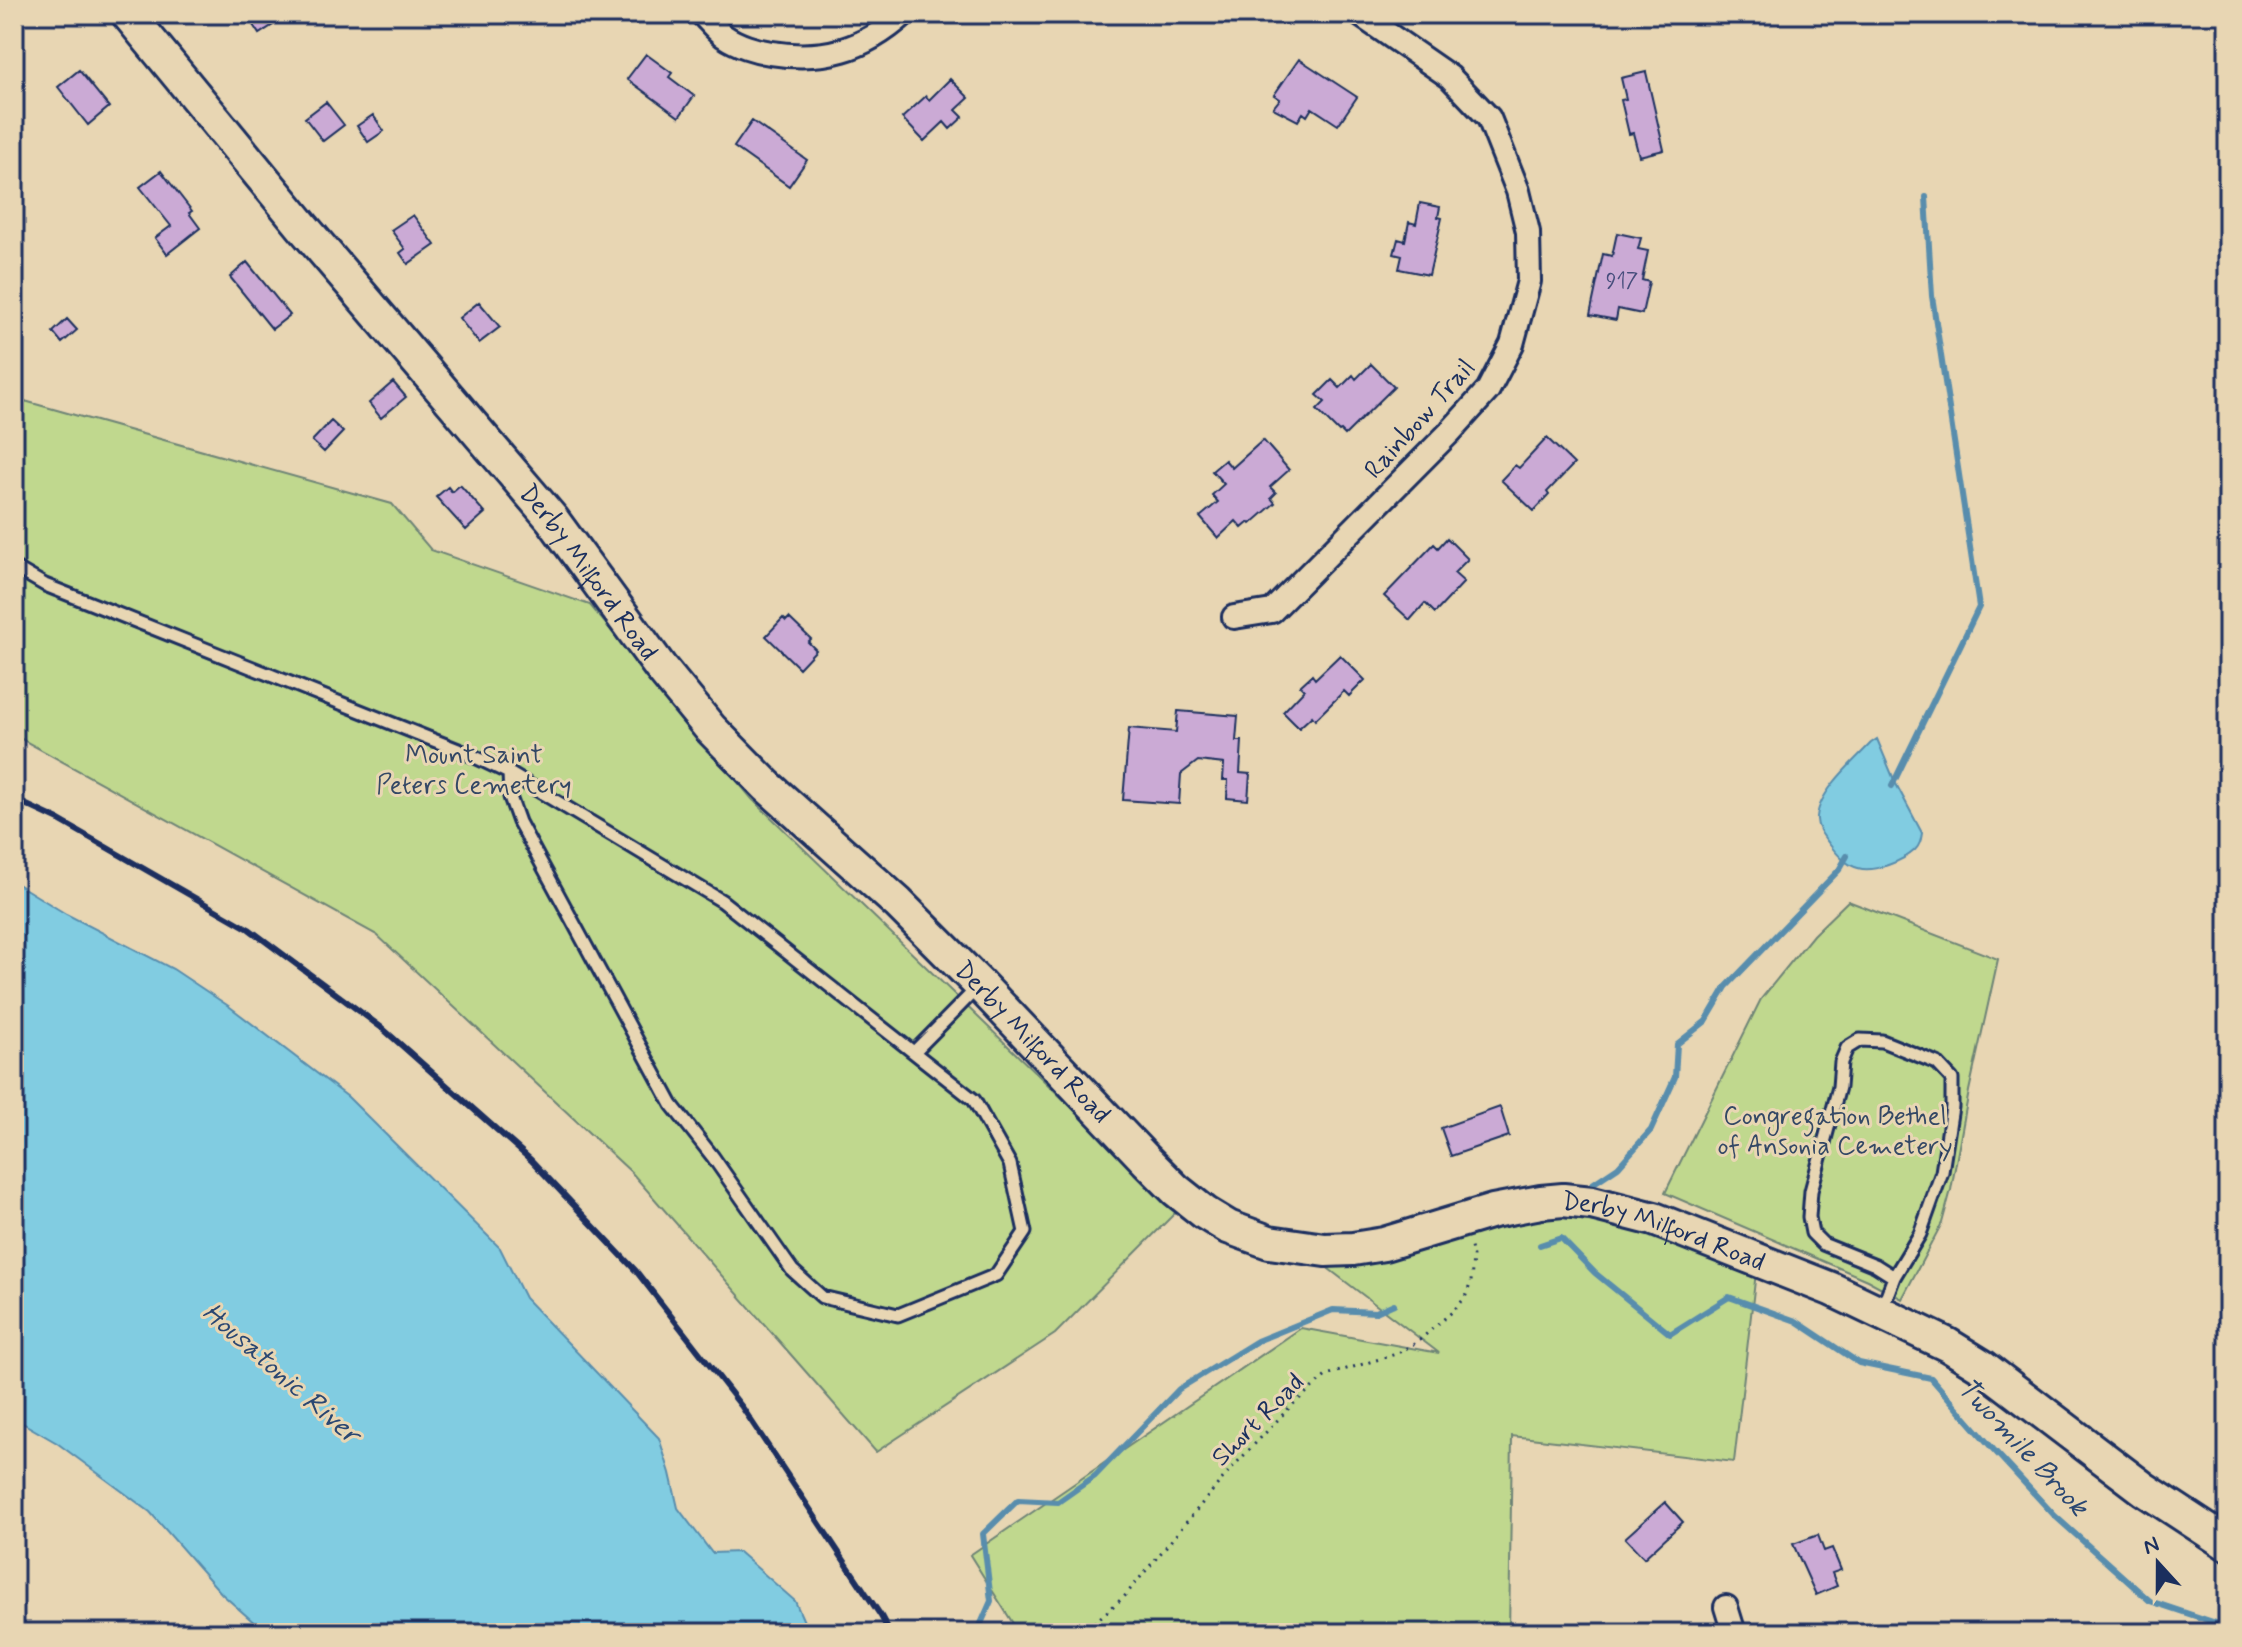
<svg xmlns="http://www.w3.org/2000/svg" width="2242" height="1647" font-family="Mynerve,sans-serif">
<style>
.green{fill:#c0d88e;stroke:#6e8476;stroke-width:2}
.water{fill:#81cce1;stroke:#588dad;stroke-width:2}
.lines{fill:none;stroke-linecap:round;stroke-linejoin:round}
.stream{stroke:#588dad;stroke-width:6}
.building{fill:#cbaad5;stroke:#1b2f5e;stroke-width:2}
.service-casing{stroke:#1b2f5e;stroke-width:17}
.minor-casing{stroke:#1b2f5e;stroke-width:28}
.secondary-casing{stroke:#1b2f5e;stroke-width:38}
.path{stroke:#1b2f5e;stroke-width:3;stroke-dasharray:2 6;stroke-linecap:butt}
.service{stroke:#e8d6b3;stroke-width:11}
.minor{stroke:#e8d6b3;stroke-width:22}
.secondary{stroke:#e8d6b3;stroke-width:32}
.rail{stroke:#1b2f5e;stroke-width:6}
.labels{text-anchor:middle;stroke-width:6;stroke-linejoin:round;paint-order:stroke}
.number-label{font-size:22px;fill:#474e7c}
.street-label{font-size:26px;fill:#1b2f5e;stroke:#e8d6b3}
.park-label{font-size:26px;fill:#344865;stroke:#e8d6b3}
.water-label{font-size:28px;font-style:italic;fill:#2a4772;stroke:#e8d6b3}
</style>
<rect width="100%" height="100%" fill="#e8d6b3"/>
<filter id="ink" filterUnits="userSpaceOnUse"><feTurbulence type="fractalNoise" baseFrequency=".0125" numOctaves="2"/><feDisplacementMap in="SourceGraphic" scale="16" xChannelSelector="R" yChannelSelector="G"/><feConvolveMatrix kernelMatrix="1 2 1 2 8 2 1 2 1" color-interpolation-filters="sRGB"/></filter>
<g filter="url(#ink)">
<path class="green" d="M14 398 392 504 431 550 590 605 752 799 1178 1210 1055 1334 876 1452 632 1173 377 935 14 735Z
M1848 901 1998 959 1969 1091 1951 1190 1942 1223 1902 1299 1867 1280 1665 1193 1761 999 1813 935Z
M1557 1217 1629 1226 1756 1272 1734 1462 1512 1436 1509 1633H1019L970 1555 1301 1328 1439 1353 1325 1266C1404 1257 1477 1222 1557 1217Z"/>
<path class="water" d="M1877 739 1895 782 1922 833C1921 840 1920 845 1915 850 1903 861 1874 873 1858 868 1846 865 1837 854 1830 845 1824 837 1816 828 1817 817 1819 791 1854 761 1871 743Z
M14 882 66 914 173 969 230 1007 348 1097 500 1248 525 1298 659 1438 670 1473 678 1508 712 1553 739 1552 795 1601 809 1633H266L222 1594 150 1512 57 1443 14 1418Z"/>
<g class="lines">
<path class="stream" d="M1892 786 1979 607 1932 296 1926 197
M1591 1185 1618 1167 1651 1130 1675 1077 1677 1044 1706 1021 1726 987 1839 870 1847 856
M1540 1245 1561 1238 1595 1273 1670 1334 1729 1297 1796 1321 1859 1363 1931 1378 1993 1449 2055 1516 2150 1601 2228 1627
M981 1633 980 1626 991 1601 983 1534 1018 1500 1058 1502 1095 1476 1179 1389 1257 1341 1333 1310 1376 1312 1394 1304"/>
</g>
<path class="building" d="M246 14H290L259 34Z
M646 54 672 73 669 77 694 96 679 117 627 79Z
M1299 59 1357 97 1338 125 1312 108 1307 116 1303 113 1298 121 1273 108 1280 99 1274 95Z
M79 70 109 107 88 125 58 87Z
M1646 72 1664 150 1639 156 1633 133 1629 134 1621 100 1626 99 1621 78Z
M950 79 969 98 956 110 963 117 950 129 944 122 924 141 902 118 926 96 929 100Z
M326 102 344 125 323 141 305 118Z
M373 115 384 131 368 142 357 126Z
M752 121 807 160 789 186 734 147Z
M161 171 192 211 189 213 200 228 167 254 155 238 171 226 140 187Z
M1420 203 1440 207 1438 217 1442 218 1429 275 1399 269 1402 256 1394 254 1398 239 1405 241 1409 222 1416 224Z
M413 215 435 245 408 264 400 253 405 249 391 230Z
M1617 233 1641 238 1638 249 1648 251 1642 280 1649 282 1642 314 1618 309 1616 320 1590 315 1603 254 1612 256Z
M247 262 290 315 272 329 230 277Z
M479 302 500 327 479 343 459 318Z
M67 319 77 330 62 343 53 332Z
M1371 364 1394 387 1345 435 1341 431 1339 432 1317 410 1325 402 1317 395 1332 380 1340 388 1353 375 1356 379Z
M393 382 406 397 381 418 369 403Z
M331 421 343 432 324 452 312 441Z
M1547 438 1574 464 1547 492 1549 495 1534 511 1501 480 1515 465 1519 468Z
M1263 440 1289 470 1270 487 1276 493 1271 498 1275 503 1251 524 1249 522 1242 528 1236 521 1218 538 1200 517 1218 502 1212 495 1224 484 1212 471 1225 460 1232 468Z
M460 485 485 513 466 530 436 497 448 487 452 492Z
M1447 538 1468 559 1454 573 1464 582 1435 613 1425 603 1410 620 1384 596 1434 544 1438 548Z
M783 618 786 621 789 618 811 639 808 642 816 650 799 668 766 636Z
M1340 655 1365 680 1349 696 1344 691 1315 720 1312 716 1299 728 1283 712 1304 690 1300 686 1312 675 1315 679Z
M1178 711 1238 716 1236 741H1242L1240 773 1250 774 1248 800 1227 798 1228 780H1223L1224 764 1198 761 1181 774 1179 804 1123 800 1129 728 1176 732Z
M1500 1107 1509 1136 1451 1156 1441 1128Z
M1665 1502 1683 1522 1644 1558 1625 1538Z
M1818 1535 1824 1551 1832 1548 1841 1570 1832 1573 1837 1586 1816 1595 1793 1544Z"/>
<g class="lines">
<g class="service-casing">
<path id="service" d="M14 567 45 585 471 755 509 773 722 901 974 1100 1010 1164 1025 1232 996 1275 898 1315 822 1297 792 1270 713 1157 672 1105 519 822 510 797 509 773
M914 1052 979 986
M1881 1311 1894 1277 1920 1234 1942 1172 1952 1107V1079L1937 1063 1882 1041 1860 1040 1847 1048 1841 1062 1839 1087 1811 1191 1809 1217 1812 1233 1823 1244 1875 1265 1894 1277"/>
</g>
<g class="minor-casing">
<path id="minor" d="M702 14C709 21 716 30 724 36 737 45 756 51 771 53 824 61 864 50 904 14
M1234 617 1272 611 1449 433 1488 390 1512 344 1529 281 1528 232 1518 191 1489 118 1450 77 1359 14
M1726 1607 1734 1633"/>
</g>
<g class="secondary-casing">
<g id="secondary">
<path id="s1" d="M128 14 303 227 552 519 660 667 710 728 767 786 898 903 980 985 1147 1161 1176 1190 1205 1213 1228 1227 1269 1242 1325 1250 1353 1249 1384 1244 1493 1211 1541 1202 1563 1200 1592 1203 1654 1219 1831 1289 1948 1345 1982 1366 2144 1489 2228 1544"/>
</g>
</g>
<path class="path" d="M1082 1633 1124 1597 1229 1471 1291 1406 1327 1375 1396 1354 1416 1343 1452 1312 1465 1298 1471 1282 1473 1257 1470 1242"/>
<use href="#service" class="service"/>
<use href="#minor" class="minor"/>
<use href="#secondary" class="secondary"/>
<path class="rail" d="M14 799 59 820 249 929 382 1028 531 1160 636 1271 742 1407 881 1616 890 1633"/>
</g>
</g>
<g class="labels">
<g class="number-label">
<text x="1622" y="288">917</text>
</g>
<g class="street-label">
<text transform="translate(1419 418) rotate(-48)" y="9">Rainbow Trail</text>
<text dy="9" stroke="none"><textPath href="#s1" startOffset="724">Derby Milford Road</textPath></text>
<text dy="9" stroke="none"><textPath href="#s1" startOffset="1372">Derby Milford Road</textPath></text>
<text dy="9" stroke="none"><textPath href="#s1" startOffset="2092">Derby Milford Road</textPath></text>
<text transform="translate(1257 1419) rotate(-45)" y="9">Short Road</text>
</g>
<g class="park-label">
<text x="474" y="763">Mount Saint<tspan x="474" dy="30">Peters Cemetery</tspan></text>
<text x="1835" y="1124">Congregation Bethel<tspan x="1835" dy="30">of Ansonia Cemetery</tspan></text>
</g>
<g class="water-label">
<text transform="translate(282 1372) rotate(41)" y="10">Housatonic River</text>
<text transform="translate(2024 1446) rotate(47)" y="10">Twomile Brook</text>
</g>
</g>
<rect width="2242" height="1647" fill="none" stroke="#e8d6b3" stroke-width="48"/>
<rect x="24" y="24" width="2194" height="1599" fill="none" stroke="#1b2f5e" stroke-width="3" filter="url(#ink)"/>
<g transform="translate(2158 1563) rotate(339)" stroke="#e8d6b3" stroke-width="6" paint-order="stroke">
<path d="M0-6L14 30L0 20L-14 30Z" fill="#1b2f5e"/>
<text y="-12" font-size="22" font-weight="bold" text-anchor="middle" fill="#1b2f5e">N</text>
</g>
</svg>
